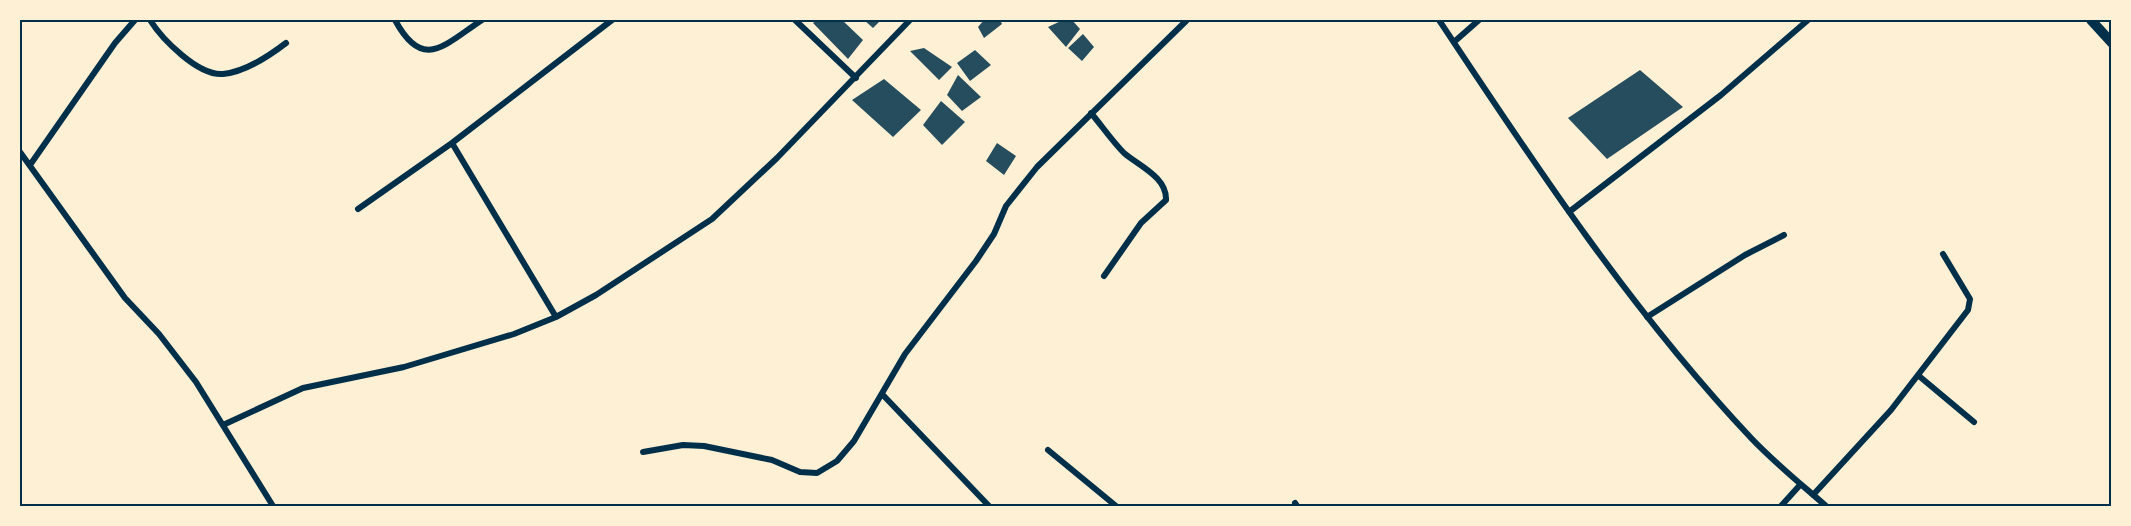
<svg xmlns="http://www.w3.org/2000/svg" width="2131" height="526" font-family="'Exo 2',sans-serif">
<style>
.building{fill:#264d5e}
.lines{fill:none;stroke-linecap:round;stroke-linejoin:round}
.minor{stroke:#003049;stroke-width:6}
.tertiary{stroke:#003049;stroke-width:10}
.neatline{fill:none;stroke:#003049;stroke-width:2}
</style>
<rect width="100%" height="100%" fill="#fdf0d5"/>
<path class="building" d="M816 20H842L863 40 848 59 813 23Z
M864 20H881L873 28Z
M984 20H1000L1002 24 984 38 978 27Z
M1063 20H1072L1080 29 1066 47 1048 27Z
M1083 34 1094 47 1082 61 1068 48Z
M924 48 952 67 939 80 910 51Z
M975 50 991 65 970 81 957 63Z
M1640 70 1683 107 1607 159 1568 118Z
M958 75 981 97 962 111 947 95Z
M884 79 921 110 893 137 852 100Z
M941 101 965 122 942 145 923 125Z
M997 143 1016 156 1004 175 986 161Z"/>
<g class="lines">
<path class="minor" d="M150 20C162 39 198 76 223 74 245 72 269 56 286 43
M395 20C423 72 444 45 482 20
M795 20 856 78
M1439 20C1535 165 1632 312 1752 439 1775 463 1801 484 1826 506
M1454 42 1479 20
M1091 113C1102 126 1112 141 1124 153 1139 166 1167 177 1166 200L1141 223 1104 276
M452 143 556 317
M20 152 125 298 159 334 196 382 273 506
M30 165 115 43 135 20
M358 209 452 143 612 20
M1569 212 1721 95 1808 20
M1647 317 1745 255 1784 235
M1919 376 1974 422
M882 394 989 506
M223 425 303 388 404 367 514 334 556 317 596 295 712 219 777 158 910 20
M1048 450 1116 506
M643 452 683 445 704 446 772 460 800 472 817 473 837 461 854 441 905 354 976 261 994 234 1006 206 1037 167 1187 20
M1813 495 1891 410 1968 310 1970 299 1943 254
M1295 503 1297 506
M1781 506 1800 485"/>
<path class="tertiary" d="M2091 20 2112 43"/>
</g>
<rect width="2131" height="526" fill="none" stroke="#fdf0d5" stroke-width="42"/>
<rect x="21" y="21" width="2089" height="484" class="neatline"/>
</svg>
